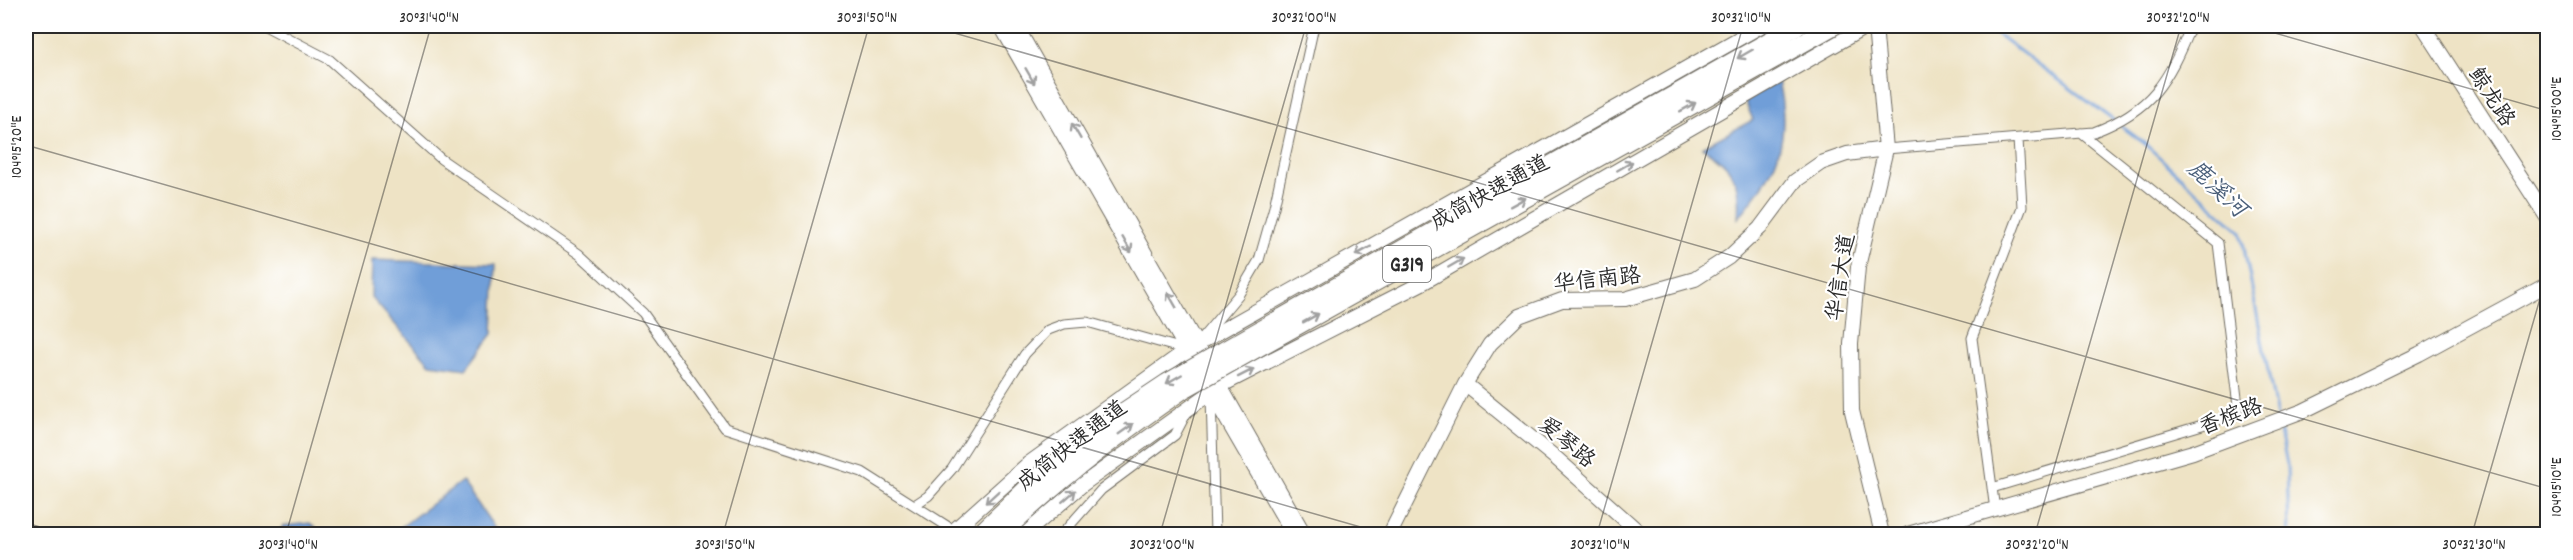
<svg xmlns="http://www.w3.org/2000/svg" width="2573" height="560" font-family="Dekko,'LXGW WenKai TC',sans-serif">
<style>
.water{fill:#6f9ed8;stroke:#4d6482;stroke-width:1.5}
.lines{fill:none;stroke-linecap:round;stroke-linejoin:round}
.stream{stroke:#6f9ed8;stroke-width:3}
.street-casing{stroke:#6f6b61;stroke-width:11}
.secondary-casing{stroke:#6f6b61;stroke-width:16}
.street{stroke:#fff;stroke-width:9}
.secondary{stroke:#fff;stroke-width:14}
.highway-bridge-casing{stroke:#6f6b61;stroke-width:20;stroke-linecap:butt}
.highway-bridge{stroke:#fff;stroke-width:18}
.oneway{stroke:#a0a0a0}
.ticks{fill:none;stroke:#2b2b2b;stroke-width:1.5;stroke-opacity:0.45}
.labels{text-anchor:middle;stroke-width:4.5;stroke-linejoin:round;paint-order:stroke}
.shield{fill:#fff;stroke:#6b6b6b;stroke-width:1.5}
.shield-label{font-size:21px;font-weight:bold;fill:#2b2b2b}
.street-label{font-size:22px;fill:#2b2b2b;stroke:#fff}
.water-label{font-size:24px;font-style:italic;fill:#4a5f79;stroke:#fff}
.neatline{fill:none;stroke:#2b2b2b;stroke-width:2}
.ticks-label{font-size:15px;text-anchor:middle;fill:#2b2b2b}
</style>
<rect width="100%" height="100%" fill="#fff"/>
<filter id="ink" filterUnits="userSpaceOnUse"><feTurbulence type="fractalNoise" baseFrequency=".0167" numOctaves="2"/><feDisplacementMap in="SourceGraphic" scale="12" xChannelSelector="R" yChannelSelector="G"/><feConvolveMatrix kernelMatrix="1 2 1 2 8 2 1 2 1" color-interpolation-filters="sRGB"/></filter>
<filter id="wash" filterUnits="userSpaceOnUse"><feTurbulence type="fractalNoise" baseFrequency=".008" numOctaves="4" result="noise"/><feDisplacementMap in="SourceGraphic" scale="24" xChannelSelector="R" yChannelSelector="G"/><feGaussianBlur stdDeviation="1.35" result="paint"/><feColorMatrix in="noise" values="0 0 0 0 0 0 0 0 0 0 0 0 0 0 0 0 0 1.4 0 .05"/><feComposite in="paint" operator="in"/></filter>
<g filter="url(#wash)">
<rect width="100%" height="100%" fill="#eee3c5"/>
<path class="water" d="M1778 81C1792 140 1777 173 1738 218 1741 181 1733 166 1702 147L1753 120 1745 101Z
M372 260 496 264 493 334 466 369 430 364 371 297Z
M462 481 499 534H392Z
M310 523 322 534H277L283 526Z"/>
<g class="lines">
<path class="stream" d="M1986 26 2144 143 2241 232 2277 417
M2278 423 2287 464 2289 534"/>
</g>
</g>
<g filter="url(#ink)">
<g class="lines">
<g class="street-casing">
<path id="street" d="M265 26 330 60 441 159 579 254 643 313 725 428 862 472 947 526
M1886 149 2094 132C2152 110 2168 81 2191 26
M1202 338 1239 294 1259 260 1274 207 1314 26
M1211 396 1215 534
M1992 488 2239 414 2218 243 2081 133
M916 504 928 496 952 469 1025 354 1048 330 1064 324 1087 322 1187 350
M1995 510 1972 338 2022 207 2018 139
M1062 534 1101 490 1175 435 1187 412"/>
</g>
<g class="secondary-casing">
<path id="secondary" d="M1001 26 1191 357
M1016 26 1201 352
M1875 26 1886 149 1858 267 1851 344 1852 411 1882 534
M2423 26 2548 219
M1216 379 1304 534
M1465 384 1557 459 1641 534
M1208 387 1293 534
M950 534 1028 464 1187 350 1761 26
M1025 534 1083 484 1220 386 1424 282 1867 26
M1390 534 1465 384 1490 344 1519 316 1562 300 1625 299 1695 279 1729 257 1760 228 1795 181 1821 163 1847 154 1886 149
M1908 534 2193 452 2303 411 2419 354 2548 284"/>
</g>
<use href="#street" class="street"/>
<use href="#secondary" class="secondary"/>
<g class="highway-bridge-casing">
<path id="highway-bridge" d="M980 534 1043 473 1110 421 1167 383 1796 26
M1001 534C1057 480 1118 434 1182 390L1833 26"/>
</g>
<use href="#highway-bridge" class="highway-bridge"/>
</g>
<defs><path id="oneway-shaft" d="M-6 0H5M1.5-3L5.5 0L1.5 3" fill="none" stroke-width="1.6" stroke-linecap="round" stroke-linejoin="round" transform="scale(1.5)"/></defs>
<g class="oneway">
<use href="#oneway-shaft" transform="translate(1745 54) rotate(150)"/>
<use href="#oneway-shaft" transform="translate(1030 76) rotate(60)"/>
<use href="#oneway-shaft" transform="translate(1688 107) rotate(-29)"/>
<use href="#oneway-shaft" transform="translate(1076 131) rotate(-120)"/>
<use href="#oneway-shaft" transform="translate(1625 166) rotate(-30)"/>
<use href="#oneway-shaft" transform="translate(1518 202) rotate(-29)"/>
<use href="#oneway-shaft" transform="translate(1127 245) rotate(60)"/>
<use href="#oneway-shaft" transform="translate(1363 251) rotate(151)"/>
<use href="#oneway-shaft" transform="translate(1456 263) rotate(-30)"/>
<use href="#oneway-shaft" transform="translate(1172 300) rotate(-120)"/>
<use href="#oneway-shaft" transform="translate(1311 318) rotate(-29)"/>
<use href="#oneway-shaft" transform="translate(1246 373) rotate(-27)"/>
<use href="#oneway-shaft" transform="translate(1174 379) rotate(150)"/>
<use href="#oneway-shaft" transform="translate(1126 429) rotate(-35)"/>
<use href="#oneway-shaft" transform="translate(1069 496) rotate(-41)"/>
<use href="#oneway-shaft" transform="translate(992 497) rotate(138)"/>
</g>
</g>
<path class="ticks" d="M930 26 2548 489M2250 26 2548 111M26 145 1385 534M26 523 65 534M286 534 431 26M723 534 869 26M1160 534 1306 26M1597 534 1743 26M2035 534 2181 26M2472 534 2548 271"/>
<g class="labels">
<rect class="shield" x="1383" y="246" width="48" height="36" rx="4.5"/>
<g class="shield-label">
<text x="1407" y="271">G319</text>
</g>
<g class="street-label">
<text transform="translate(2493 96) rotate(57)" y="8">鲸龙路</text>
<text transform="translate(1489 191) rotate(-29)" y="8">成简快速通道</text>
<text transform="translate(1839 277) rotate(-81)" y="8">华信大道</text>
<text transform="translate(1597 278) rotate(-6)" y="8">华信南路</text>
<text transform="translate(2230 415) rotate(-21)" y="8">香槟路</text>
<text transform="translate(1568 441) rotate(40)" y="8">爱琴路</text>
<text transform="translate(1071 444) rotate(-38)" y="8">成简快速通道</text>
</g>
<g class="water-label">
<text transform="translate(2218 188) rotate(43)" y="8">鹿溪河</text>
</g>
</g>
<rect width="2573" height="560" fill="none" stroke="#fff" stroke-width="66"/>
<rect x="33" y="33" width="2507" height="494" class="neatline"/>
<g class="ticks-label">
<text x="429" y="22">30°31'40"N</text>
<text x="867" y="22">30°31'50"N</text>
<text x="1304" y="22">30°32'00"N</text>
<text x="1741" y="22">30°32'10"N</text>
<text x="2178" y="22">30°32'20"N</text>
<text transform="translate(2556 109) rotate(-90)" y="5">104°15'00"E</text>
<text transform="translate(16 147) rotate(-90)" y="5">104°15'20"E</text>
<text transform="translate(2556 487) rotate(-90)" y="5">104°15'10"E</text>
<text x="288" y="549">30°31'40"N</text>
<text x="725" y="549">30°31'50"N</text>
<text x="1162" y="549">30°32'00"N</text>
<text x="1600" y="549">30°32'10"N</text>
<text x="2037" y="549">30°32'20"N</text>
<text x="2474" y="549">30°32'30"N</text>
</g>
</svg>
